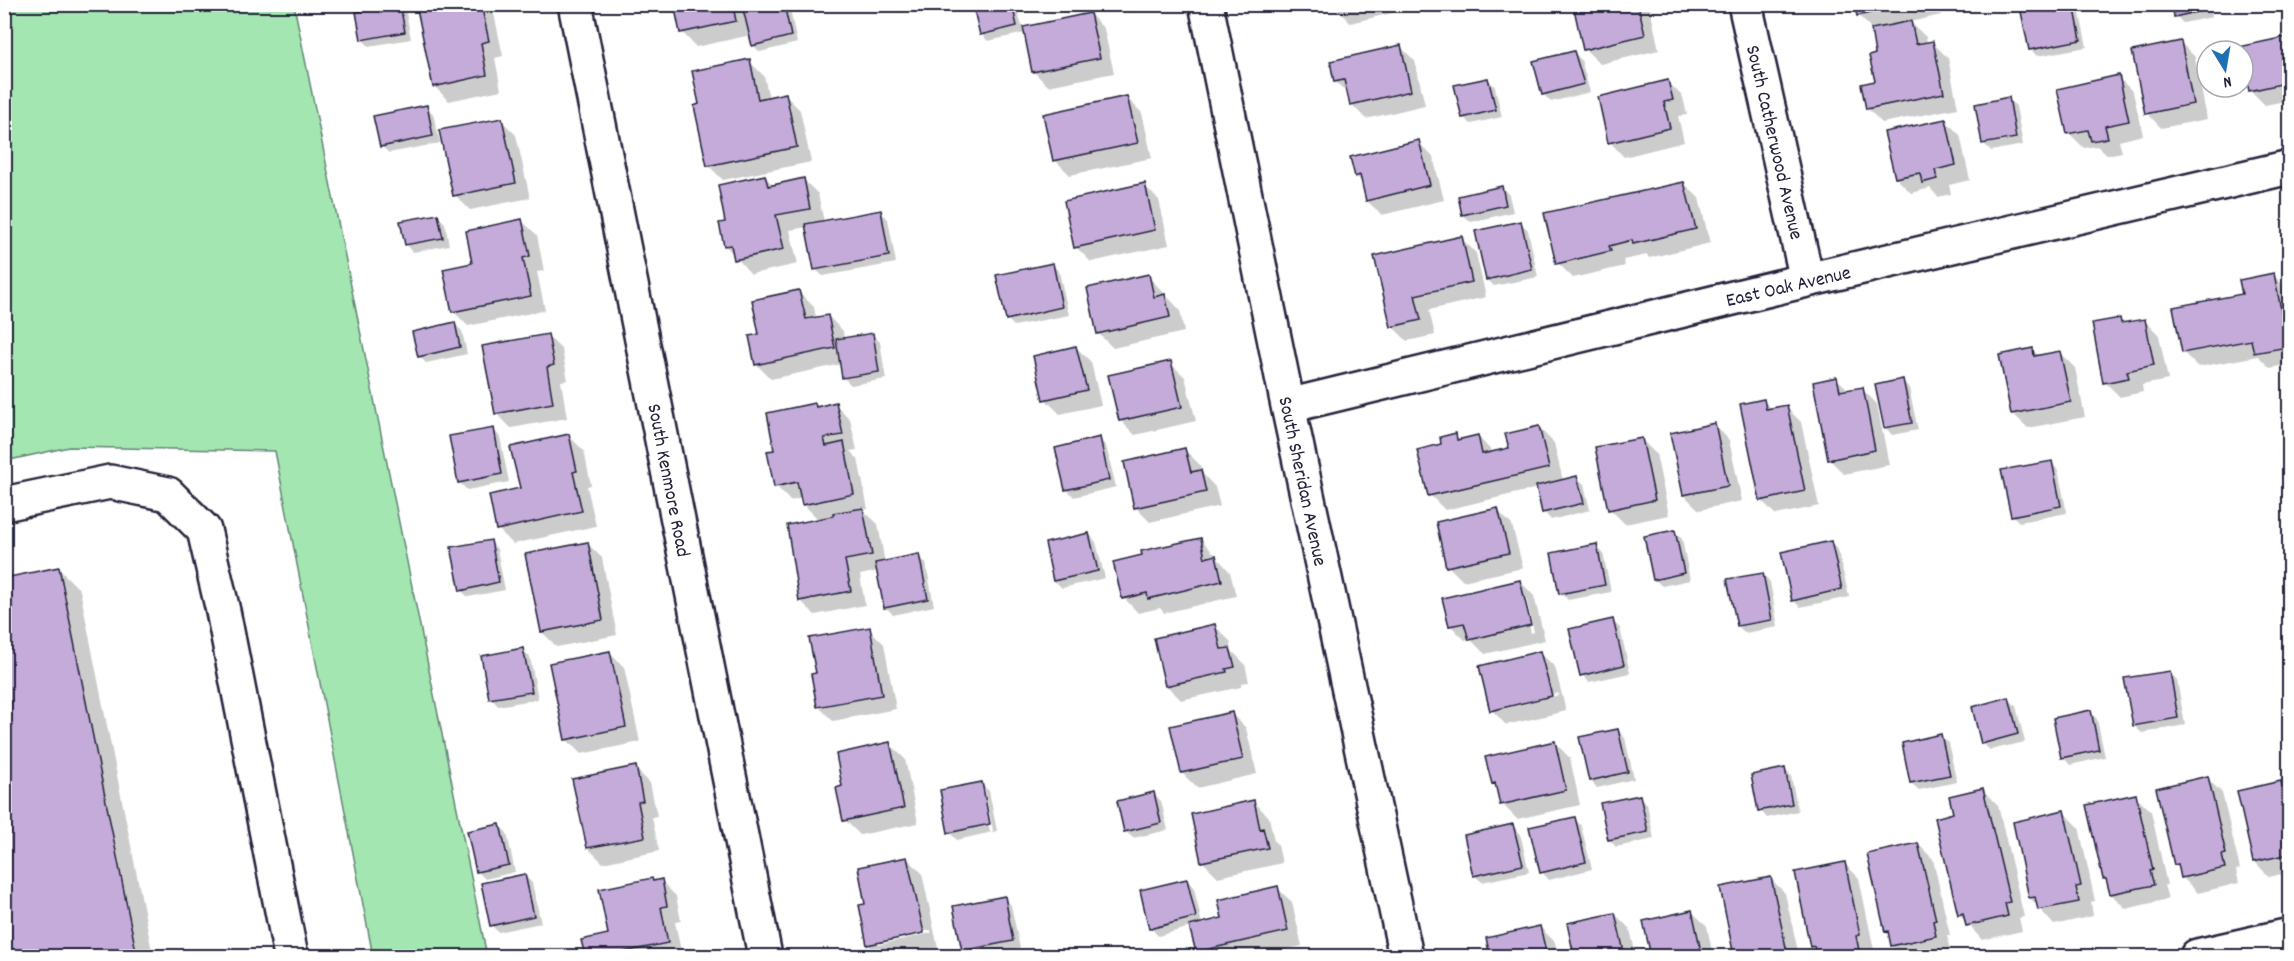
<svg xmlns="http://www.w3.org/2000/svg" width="2294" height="961" font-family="Dekko,sans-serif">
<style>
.green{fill:#a3e6b1;stroke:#628476;stroke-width:1.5}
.shadow{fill:#0003;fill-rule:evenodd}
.building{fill:#c4abd9;stroke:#22223b;stroke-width:1.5}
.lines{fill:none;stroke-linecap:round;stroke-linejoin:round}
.minor-casing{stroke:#22223b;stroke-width:38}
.minor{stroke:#fff;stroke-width:33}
.labels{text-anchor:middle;stroke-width:5;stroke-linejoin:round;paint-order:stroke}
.street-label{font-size:20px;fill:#22223b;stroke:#fff}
</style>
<rect width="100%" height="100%" fill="#fff"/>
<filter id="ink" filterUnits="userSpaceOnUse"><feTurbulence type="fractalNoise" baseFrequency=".0167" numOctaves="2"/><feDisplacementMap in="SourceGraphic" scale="12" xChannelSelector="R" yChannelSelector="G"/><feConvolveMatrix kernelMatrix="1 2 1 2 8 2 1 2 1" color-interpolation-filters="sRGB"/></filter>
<g filter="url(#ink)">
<path class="green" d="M5 4 294 5 487 956H373L275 451 69 447 5 461Z"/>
<path class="shadow" d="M417 4H492L503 56 495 58 501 90 449 101 434 86Z
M675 4H749L751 9 770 4H785L790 9 797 43 760 52 753 45 751 35 696 47 682 32Z
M977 4H1015L1023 29 1090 14 1104 29 1114 73 1048 86 1033 71 1025 33 988 41 981 34Z
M1335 4H1408L1409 9 1350 23Z
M1503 4H1544L1510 13Z
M1574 4H1649L1659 50 1600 64 1585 49Z
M1856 4H1938L1941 15 1910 22 1926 37 1927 44 1933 43 1948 58 1958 108 1882 123 1867 108 1877 82V56L1872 29 1858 15Z
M2043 4H2078L2087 47 2037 56 2030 49Z
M2173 4H2209L2212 17 2183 23 2176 16Z
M399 6 406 13 411 39 369 46 362 39Z
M2290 37V100L2265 105 2250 90 2242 51Z
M2180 42 2195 57 2207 119 2161 128 2147 113Z
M1400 46 1415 61 1425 105 1366 119 1351 104 1349 95 1336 82Z
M1574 52 1581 60 1590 92 1551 102 1543 94Z
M749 61 764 76 769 98 785 95 800 110 811 162 723 180 708 165Z
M2118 77 2133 92 2143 135 2119 141 2122 152 2107 155 2097 146 2084 148 2069 133Z
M1488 79 1495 87 1502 117 1471 124 1463 117Z
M1668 82 1683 97 1687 115 1678 116 1684 142 1624 157 1610 142Z
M1127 98 1142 113 1152 158 1070 175 1055 160Z
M2008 99 2016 106 2023 145 1991 151 1984 144Z
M426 106 433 114 440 143 389 153 381 146Z
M501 120 516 135 530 198 470 210 455 195Z
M1945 120 1960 135 1970 180 1949 185 1951 194 1938 197 1930 188 1911 193 1896 178Z
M1418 142 1433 157 1444 200 1382 215 1367 201 1363 183 1356 176Z
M765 177 774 186 803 179 818 194 824 222 880 212 888 219 896 263 823 276 815 269 807 227 790 230 798 264 751 274 725 245 727 223Z
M1684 183 1699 198 1710 243 1649 258 1647 255 1623 260 1625 266 1573 278 1558 263Z
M1144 185 1159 200 1169 245 1091 262 1076 247Z
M1502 187 1509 195 1513 212 1471 222 1463 215Z
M438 216 445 223 449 245 413 252 406 244Z
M522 221 537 235 544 271 537 272 545 310 468 326 453 311 474 265Z
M1521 223 1528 230 1538 277 1494 286 1487 279Z
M1461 238 1476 253 1486 297 1429 310 1435 335 1407 341 1392 326 1376 258Z
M1052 264 1059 272 1069 315 1014 326 1007 319Z
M2273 275 2288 290 2290 297V364L2270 368 2258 356 2198 367 2183 352 2244 295Z
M1148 276 1180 310 1184 332 1113 348 1098 333Z
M799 292 814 307 816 318 828 316 843 331 844 339 872 334 880 342 886 379 851 385 844 378 842 364 771 379 756 364 761 335Z
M2120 320 2124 324 2144 320 2159 335 2168 380 2142 385 2143 392 2120 397 2105 382Z
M455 324 462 331 467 354 426 363 419 356Z
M547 335 562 350 568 380 561 381 567 418 511 428 496 413Z
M1076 347 1091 362 1101 405 1060 414 1045 399Z
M2032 350 2040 357 2060 353 2075 368 2085 417 2028 428 2013 414Z
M1170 363 1185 377 1196 421 1135 435 1120 420Z
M1837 379 1850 391 1862 389 1877 404 1889 465 1844 474 1829 459Z
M1902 380 1909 388 1918 430 1892 435 1885 427Z
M1763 400 1772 410 1786 407 1801 422 1819 506 1776 515 1761 500Z
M814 404 818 408 835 404 850 419 857 450 850 451 858 459 868 509 863 510 878 524 885 563 918 556 926 563 934 606 893 615 886 607 878 571 860 575 865 605 815 615 800 600 819 520 803 504 802 498 790 501 776 486V451Z
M1715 425 1729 440 1742 501 1699 510 1684 495Z
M1539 428 1554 443 1563 481 1576 477 1584 484 1590 510 1551 520 1544 512 1538 488 1445 510 1430 495 1443 446 1455 435 1461 441 1478 436 1493 453 1510 449Z
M493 429 500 437 509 482 467 490 459 482Z
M569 436 584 451 591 485 587 486 596 526 513 544 498 529 521 489Z
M1099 439 1106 446 1116 487 1074 497 1066 489Z
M1641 439 1656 454 1669 515 1625 524 1610 509Z
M1185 450 1200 465 1202 473 1215 487 1220 506 1150 522 1135 507Z
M2051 462 2058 470 2067 513 2019 522 2012 515Z
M1497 510 1512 525 1523 568 1463 581 1448 566Z
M1674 531 1682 539 1690 580 1662 586 1654 579Z
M1089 534 1096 542 1105 578 1062 588 1055 581 1047 544Z
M1201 539 1230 572 1236 596 1164 613 1160 608 1138 613 1124 598Z
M490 541 497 549 505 590 468 597 461 590Z
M1831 543 1838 550 1849 597 1800 607 1793 600Z
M588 544 602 558 617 635 557 647 542 632Z
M1596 546 1603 553 1611 592 1568 600 1561 593Z
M58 568 80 590 153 956H4V579Z
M1763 574 1770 582 1778 627 1745 633 1738 626Z
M1520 581 1534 596 1545 640 1485 654 1470 639 1465 640 1450 625ZM1523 597H1526L1534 632 1531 633Z
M1612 621 1620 628 1630 673 1589 682 1582 675Z
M1215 626 1230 641 1232 651 1245 664 1249 682 1241 683V687L1181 700 1166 685Z
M869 629 884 644 896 709 833 721 818 706 817 674Z
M523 650 530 657 538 699 498 706 491 698Z
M609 652 624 667 640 742 581 754 566 739Z
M1540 653 1555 667 1566 711 1506 725 1492 710ZM1558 693 1559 695 1500 710V707Z
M2170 672 2177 680 2185 725 2142 733 2134 726Z
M2009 699 2016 706 2025 742 1990 750 1982 743Z
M2090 712 2097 719 2105 757 2070 765 2063 757Z
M1231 713 1246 728 1257 774 1197 788 1182 773Z
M1618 730 1625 738 1634 779 1597 788 1590 780Z
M1941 736 1948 743 1957 782 1919 790 1911 783 1903 744Z
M1555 743 1570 758 1580 805 1517 819 1502 804 1498 788 1493 783Z
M890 744 905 759 918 823 860 835 845 820 844 788Z
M635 768 650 783 657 816 652 817 659 851 603 863 588 848Z
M1784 769 1791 776 1798 811 1767 818 1760 810Z
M2207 778 2222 793 2240 869 2236 870 2239 883 2198 893 2183 878 2181 870 2175 864Z
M2280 783 2290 792V872L2269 877 2255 862 2238 792Z
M981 784 989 791 997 831 957 840 949 832ZM982 790H985L993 831 990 832Z
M1983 790 1998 805 2024 917 2019 918 2022 931 1982 940 1959 914 1955 815Z
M1154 794 1161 801 1168 830 1133 838 1125 831Z
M2136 796 2151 811 2167 885H2164L2168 899 2126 909 2111 894 2109 882 2105 878Z
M1640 797 1647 804 1654 839 1616 847 1609 839Z
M1254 802 1269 817 1274 841 1278 845 1282 863 1218 877 1203 862 1193 815Z
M2064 812 2079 827 2095 901 2091 902 2093 916 2054 925 2030 898Z
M1574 818 1581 826 1592 869 1549 880 1542 872Z
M500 826 507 833 515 872 485 879 477 871Z
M1513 826 1520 833 1529 872 1482 882 1474 875Z
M1918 844 1933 859 1950 935H1947L1950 951 1926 956H1903L1892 946 1890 935 1886 931Z
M907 858 922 873 938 948 897 956H880L868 944 867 905ZM931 930V933L878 945V941Z
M1844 863 1859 878 1874 950 1870 951 1872 956H1818L1816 951 1811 946Z
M525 876 532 883 541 923 498 932 491 925Z
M1770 878 1785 893 1799 956H1736L1721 889Z
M652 879 655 882 661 881 676 896 681 921 675 922 682 956H586L583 941 610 935Z
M1187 880 1194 888 1202 924 1223 919 1277 888 1292 902 1302 946 1256 956H1202L1197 952 1191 927 1158 936 1151 928Z
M1004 897 1011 905 1020 948 969 956 964 951Z
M1692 912 1707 926 1713 956H1652L1645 922Z
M1615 914 1630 929 1636 956H1576L1569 924Z
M1540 927 1555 942 1558 956H1492L1488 939Z"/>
<path class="building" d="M400 4 405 32 361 40 356 12Z
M416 4H481L489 41 481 43 487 75 433 87Z
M674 4H740V5L733 6 736 21 680 33Z
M763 4H784L791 36 752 46 743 9Z
M980 4H1012L1017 26 980 35 973 6Z
M1573 4H1638L1645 35 1583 50Z
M1854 4H1907L1857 16Z
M2034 4H2074L2081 40 2029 50 2020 7Z
M2172 4H2204L2206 10 2174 17Z
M1090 13 1100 58 1032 72 1023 27Z
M1911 21 1916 44 1933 41 1944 93 1866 109 1861 84 1875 81 1869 56 1875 54 1871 29Z
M2290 36V82L2249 91 2243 64V51H2240L2239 47Z
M2181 41 2193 104 2145 114 2132 51Z
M1401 45 1411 91 1350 105 1344 80 1334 82 1330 61Z
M1574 51 1584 84 1542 95 1533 61Z
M750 59 758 99 786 93 797 147 707 166 694 106 699 104 692 71Z
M2119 75 2129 121 2105 126 2108 138 2091 141 2088 130 2067 134 2057 89Z
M1488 78 1496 110 1462 118 1454 85Z
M1668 80 1673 100 1664 102 1670 128 1608 143 1598 97Z
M1127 96 1138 143 1053 161 1043 114Z
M2009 97 2016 138 1982 144 1975 104Z
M427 105 433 136 380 147 373 116Z
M502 118 516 183 453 196 439 130Z
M1946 119 1956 165 1935 170 1937 179 1922 183 1920 173 1895 178 1884 132Z
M1419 140 1430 185 1366 201 1360 175 1355 177 1350 157Z
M765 175 768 186 804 178 810 209 776 215 784 249 734 260 731 245 724 246 719 223 725 222 718 185Z
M1684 182 1696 229 1633 244 1632 240 1609 246 1611 251 1556 264 1544 213Z
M1145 183 1155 230 1074 248 1064 201Z
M1502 186 1506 205 1462 215 1458 196Z
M881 210 889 256 814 270 805 224Z
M438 214 443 238 405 245 400 221Z
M522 219 530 256 523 258 531 296 452 312 443 269 472 263 466 231Z
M1521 221 1532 269 1486 280 1475 231Z
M1462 236 1472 282 1415 295 1421 320 1391 327 1374 256Z
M1053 263 1062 307 1006 320 996 275Z
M2274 273 2288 347 2254 353 2251 340 2182 353 2173 307 2242 294 2239 280Z
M1149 274 1154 297 1165 294 1170 317 1097 334 1087 288Z
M799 290 806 319 828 315 835 348 755 365 749 336 759 334 752 300Z
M2120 318 2121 323 2145 319 2154 365 2127 371 2129 378 2103 383 2092 323Z
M455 322 460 347 418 357 412 332Z
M873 333 879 372 842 378 836 339Z
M548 334 554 365 547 367 553 403 495 414 482 346Z
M1076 346 1087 390 1043 400 1033 356Z
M2033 348 2034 356 2060 351 2071 402 2011 414 1999 355Z
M1171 361 1182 407 1119 421 1108 375Z
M1837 377 1840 391 1863 387 1875 450 1828 460 1813 382Z
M1903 379 1912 423 1884 428 1875 385Z
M1764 399 1766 409 1787 405 1805 491 1760 501 1740 404Z
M836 402 843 435 824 438 826 446 844 442 854 494 802 505 797 482 774 487 767 451 774 450 767 413 815 403 816 407Z
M1715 423 1728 486 1683 495 1670 433Z
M1539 426 1549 468 1428 496 1417 450 1441 444 1440 437 1456 433 1457 440 1478 435 1482 454 1509 448 1505 434Z
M494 428 502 474 458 483 449 436Z
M569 434 577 471 573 472 582 511 496 530 489 495 520 488 510 447Z
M1100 437 1109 480 1065 490 1055 448Z
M1642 438 1655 500 1608 510 1595 447Z
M1185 448 1191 472 1201 470 1206 492 1134 508 1124 462Z
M2052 461 2061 506 2011 516 2001 470Z
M1577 476 1584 503 1542 513 1536 486Z
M863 508 872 555 845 560 851 591 799 601 787 525 833 516V513Z
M1498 508 1509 553 1446 567 1436 522Z
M1675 530 1684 573 1653 580 1644 536Z
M1089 533 1098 571 1053 581 1045 543Z
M1201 538 1205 558 1216 555 1222 581 1148 599 1147 593 1122 599 1113 562 1142 555 1141 551Z
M491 540 499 582 460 591 451 547Z
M1831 541 1842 589 1792 601 1781 552Z
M588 542 603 620 541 632 525 554Z
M1597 544 1605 585 1559 594 1551 553Z
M919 554 928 599 884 608 875 563Z
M59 567 66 602 137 956H4V578Z
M1763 573 1772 620 1737 626 1727 579Z
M1520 580 1531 625 1469 640 1464 623 1449 626 1442 598Z
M1613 619 1624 665 1580 676 1569 629Z
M1215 624 1221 649 1230 648 1235 667 1226 669 1227 672 1165 686 1154 638Z
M870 627 882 695 817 707 811 674 816 673 809 638Z
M523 648 532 692 489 699 481 656Z
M610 651 626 727 565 740 549 663Z
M1540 651 1552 696 1490 711 1479 666Z
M2170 671 2178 718 2133 726 2124 678Z
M2009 697 2018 734 1981 744 1972 707Z
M2091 710 2099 750 2061 758 2053 718Z
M1232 712 1243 759 1181 773 1170 726Z
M1618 729 1628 772 1589 781 1579 737Z
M1941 734 1950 775 1910 783 1902 743Z
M1555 741 1566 790 1500 805 1495 783 1492 784 1485 757Z
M890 742 904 808 843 821 836 788 842 786 836 754Z
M636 766 643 801 638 802 645 837 587 848 572 779Z
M1785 768 1792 804 1758 811 1751 775Z
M2208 776 2226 854 2222 855 2225 868 2181 878 2178 864 2174 865 2156 788Z
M2281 781 2290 819V854L2253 862 2237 791Z
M982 782 990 824 948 833 940 790Z
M1983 788 2010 902 2005 903 2008 916 1966 926 1963 913 1958 915 1935 818 1953 813 1949 796Z
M1154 792 1161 823 1124 832 1117 801Z
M2136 794 2153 870 2150 871 2154 885 2110 894 2106 879H2103L2086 805Z
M1640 795 1648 832 1608 840 1600 803Z
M1254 800 1260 829 1263 828 1268 848 1201 862 1191 814Z
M2064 810 2081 886 2076 887 2079 902 2038 910 2035 897 2029 898 2013 822Z
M1575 817 1586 862 1540 873 1529 827Z
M500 824 509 865 476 872 467 831Z
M1513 824 1523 865 1473 876 1464 835Z
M1918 843 1936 920 1933 921 1936 936 1891 946 1888 931 1885 932 1867 854Z
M907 857 924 933 867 945 859 905 865 904 858 867Z
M1845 862 1860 935 1856 936 1859 950 1816 956 1814 946 1810 947 1795 872Z
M525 874 534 916 490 926 481 883Z
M1771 877 1787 952 1781 954V956H1734L1720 887Z
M652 878 653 881 662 879 667 906 661 907 668 943 604 956H585L581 940 608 934 599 889Z
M1187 879 1196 917 1149 929 1140 890Z
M1278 886 1288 931 1196 952 1189 926 1222 918 1218 900Z
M1005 896 1013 941 962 951 953 906Z
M1692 910 1702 956H1651L1643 921Z
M1615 913 1625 956H1574L1567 923Z
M1540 926 1547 956H1490L1486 938Z"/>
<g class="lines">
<g class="minor-casing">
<path id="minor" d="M575 4 765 956
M1206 4 1288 406 1406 956
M1745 4 1807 280
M1288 406 1807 280 2290 167
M4 504 110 482 168 494 204 530 223 611 291 956
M2197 956 2290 935"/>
</g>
<use href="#minor" class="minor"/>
</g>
</g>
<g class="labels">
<g class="street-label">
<text transform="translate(1776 142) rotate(77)" y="7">South Catherwood Avenue</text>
<text transform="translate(1788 285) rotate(-13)" y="7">East Oak Avenue</text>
<text transform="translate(670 480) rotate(79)" y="7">South Kenmore Road</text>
<text transform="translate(1304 481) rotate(78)" y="7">South Sheridan Avenue</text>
</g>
</g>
<rect width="2294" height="961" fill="none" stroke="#fff" stroke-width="24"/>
<rect x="12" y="12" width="2270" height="937" fill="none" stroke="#22223b" stroke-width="2" filter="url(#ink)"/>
<g transform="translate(2225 69) rotate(169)"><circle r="28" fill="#ffffff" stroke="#a7a7b1" stroke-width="1.5"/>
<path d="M0-4.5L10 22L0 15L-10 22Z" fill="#1f6fb2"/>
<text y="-9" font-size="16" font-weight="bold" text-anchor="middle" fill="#22223b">N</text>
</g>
</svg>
